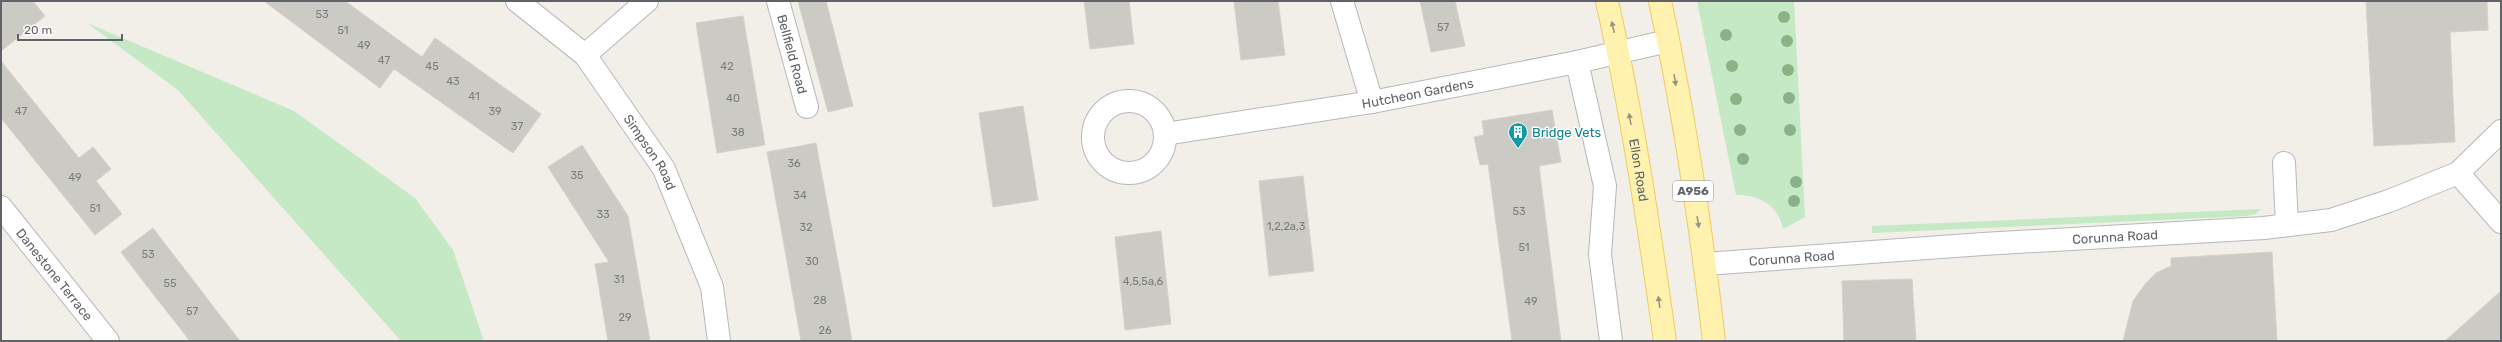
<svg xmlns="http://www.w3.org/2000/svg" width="2502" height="342" font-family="Rubik,sans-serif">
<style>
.green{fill:#c5e8c5}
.building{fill:#cccac5;stroke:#d6d1c6}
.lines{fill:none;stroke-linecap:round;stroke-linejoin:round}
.minor-casing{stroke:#b5b8bc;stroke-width:24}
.major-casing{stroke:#f2c960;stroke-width:24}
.minor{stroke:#fff;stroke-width:22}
.major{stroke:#fff2af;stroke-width:22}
.tree{fill:#89b387}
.oneway{fill:#979581}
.labels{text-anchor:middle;stroke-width:3;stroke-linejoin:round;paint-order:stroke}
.number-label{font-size:11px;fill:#7a7d7f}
.shield{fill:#fff;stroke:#8f9295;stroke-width:1}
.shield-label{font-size:12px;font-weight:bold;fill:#5f6368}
.street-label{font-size:13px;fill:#5f6368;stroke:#fff}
.culture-label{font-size:13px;fill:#0d838f;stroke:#fff;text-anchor:start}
</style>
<rect width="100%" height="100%" fill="#f1efe8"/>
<path class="green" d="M1697 1H1794L1805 217 1783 229C1779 206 1759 194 1736 195Z
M87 23 294 111 415 198 453 250 484 341H401L178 90Z
M2261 209 2255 214 2247 216 1872 233V226Z"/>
<path class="building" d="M1 1H33L45 16 1 51Z
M264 1H345L422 57 435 38 541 114 513 153 394 69 380 88Z
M798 1H826L853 106 828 112Z
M1084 1H1129L1134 44 1090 49Z
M1234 1H1278L1285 55 1241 60Z
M1420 1H1455L1465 46 1431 52Z
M2366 1H2487L2488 30 2450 32 2455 142 2374 146Z
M743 16 765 145 717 153 696 23Z
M1 61 79 158 93 147 111 169 96 181 122 214 95 235 1 118Z
M1023 106 1038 200 993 207 979 113Z
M1552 110 1561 162 1539 166 1561 341H1512L1488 164 1480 165 1474 137 1484 135 1482 121Z
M816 143 843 289 852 341H801L781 228 767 152Z
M582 145 628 216 650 341H608L595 264 609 262 548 167Z
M1303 176 1314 271 1269 276 1259 181Z
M153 228 219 314 240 341H190L143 281 121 252Z
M1161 231 1171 324 1125 330 1115 237Z
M2272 252 2277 341H2123L2133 301 2146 283 2156 273 2171 266V258Z
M1912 279 1916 341H1844L1842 281Z
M2501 291V341H2445Z"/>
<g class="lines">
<g class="minor-casing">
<g id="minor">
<path id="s1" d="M517 1 585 55 664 169 712 287 719 341"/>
<path id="s2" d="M778 1 807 107"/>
<path d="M1342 1 1372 102"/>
<path d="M585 55 647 1"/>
<path d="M1577 62 1605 186 1600 254 1611 341"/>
<circle cx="1129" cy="137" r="36"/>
<path id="s3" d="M1165 134 1372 102 1577 62 1668 41"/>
<path d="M2284 163 2287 225"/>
<path d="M2458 173 2501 222"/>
<path id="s4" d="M1 207 108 341"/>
<path id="s5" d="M1705 264 1983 244 2264 228 2331 220 2389 201 2458 173 2501 131"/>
</g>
</g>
<g class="major-casing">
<g id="major">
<path id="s6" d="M1607 1C1632 113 1649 227 1665 341"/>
<path d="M1660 1C1684 113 1701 227 1714 341"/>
</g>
</g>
<use href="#minor" class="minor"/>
<use href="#major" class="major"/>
</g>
<g class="tree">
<circle cx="1784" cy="17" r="6"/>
<circle cx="1726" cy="35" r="6"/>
<circle cx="1787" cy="41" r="6"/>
<circle cx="1732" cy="66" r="6"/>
<circle cx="1788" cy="70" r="6"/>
<circle cx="1789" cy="98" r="6"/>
<circle cx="1736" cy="99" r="6"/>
<circle cx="1740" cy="130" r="6"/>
<circle cx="1790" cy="130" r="6"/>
<circle cx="1743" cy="159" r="6"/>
<circle cx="1796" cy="182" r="6"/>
<circle cx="1794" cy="201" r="6"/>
</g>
<defs><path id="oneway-solid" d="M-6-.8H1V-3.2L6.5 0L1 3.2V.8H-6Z"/></defs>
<g class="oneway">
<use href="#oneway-solid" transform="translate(1613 27) rotate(-103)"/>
<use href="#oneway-solid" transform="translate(1675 80) rotate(81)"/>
<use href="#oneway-solid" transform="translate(1630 119) rotate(-100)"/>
<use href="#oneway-solid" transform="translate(1698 222) rotate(81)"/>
<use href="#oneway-solid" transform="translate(1659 302) rotate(-98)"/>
</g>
<defs>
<g id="building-pin" transform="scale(1)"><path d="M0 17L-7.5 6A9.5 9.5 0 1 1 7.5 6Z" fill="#0f9aa8" stroke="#fff"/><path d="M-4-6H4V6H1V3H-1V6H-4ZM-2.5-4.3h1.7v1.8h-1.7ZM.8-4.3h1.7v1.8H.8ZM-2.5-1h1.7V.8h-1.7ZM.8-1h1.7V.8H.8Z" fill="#fff"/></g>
</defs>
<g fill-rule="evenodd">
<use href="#building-pin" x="1518" y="132"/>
</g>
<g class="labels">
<g class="number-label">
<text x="322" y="18">53</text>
<text x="1443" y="31">57</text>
<text x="343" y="34">51</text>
<text x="364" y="49">49</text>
<text x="384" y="64">47</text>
<text x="432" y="70">45</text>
<text x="727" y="70">42</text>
<text x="453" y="85">43</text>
<text x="474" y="100">41</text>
<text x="733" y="102">40</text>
<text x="21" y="115">47</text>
<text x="495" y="115">39</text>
<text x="517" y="130">37</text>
<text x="738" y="136">38</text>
<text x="794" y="167">36</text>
<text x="577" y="179">35</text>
<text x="75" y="181">49</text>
<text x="800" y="199">34</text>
<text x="95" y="212">51</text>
<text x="1519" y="215">53</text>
<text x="603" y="218">33</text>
<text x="1286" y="230">1,2,2a,3</text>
<text x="806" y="231">32</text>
<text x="1524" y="251">51</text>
<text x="148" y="258">53</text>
<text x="812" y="265">30</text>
<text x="619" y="283">31</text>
<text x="1143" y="285">4,5,5a,6</text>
<text x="170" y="287">55</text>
<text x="820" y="304">28</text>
<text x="1531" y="305">49</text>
<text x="192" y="315">57</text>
<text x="625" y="321">29</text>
<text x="825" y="334">26</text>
</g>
<rect class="shield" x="1673" y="181" width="40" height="20" rx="3"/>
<g class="shield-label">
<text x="1693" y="195">A956</text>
</g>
<g class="street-label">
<text dy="5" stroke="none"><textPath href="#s2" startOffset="55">Bellfield Road</textPath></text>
<text dy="5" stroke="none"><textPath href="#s3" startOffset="256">Hutcheon Gardens</textPath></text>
<text dy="5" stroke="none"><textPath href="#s1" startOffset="204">Simpson Road</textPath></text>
<text dy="5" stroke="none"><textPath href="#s6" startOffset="172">Ellon Road</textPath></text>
<text dy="5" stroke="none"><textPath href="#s5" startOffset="411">Corunna Road</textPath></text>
<text dy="5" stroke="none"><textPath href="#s5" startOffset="87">Corunna Road</textPath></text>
<text dy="5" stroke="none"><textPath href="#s4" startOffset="86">Danestone Terrace</textPath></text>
</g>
<g class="culture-label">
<text x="1532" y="137">Bridge Vets</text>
</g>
</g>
<rect width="2502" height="342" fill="none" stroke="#5f6368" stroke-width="4"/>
<path d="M18 34v6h104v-6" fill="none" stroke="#5f6368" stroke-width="2"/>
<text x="24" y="34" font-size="12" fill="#5f6368" stroke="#ffffff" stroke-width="3" paint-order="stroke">20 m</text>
</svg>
